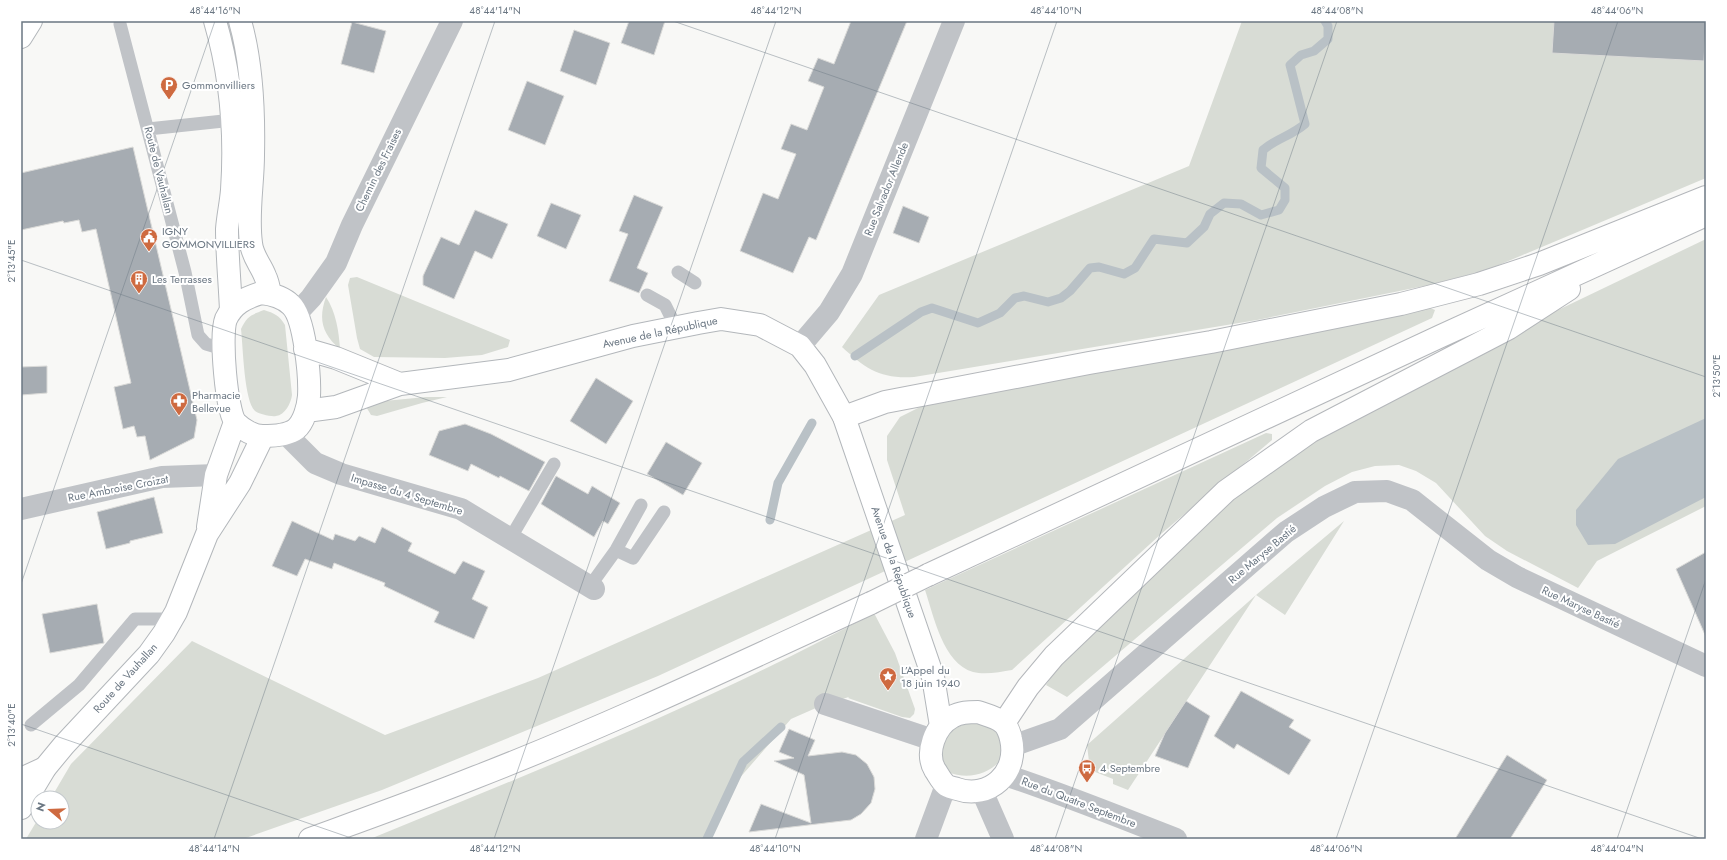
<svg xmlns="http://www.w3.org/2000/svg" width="1727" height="860" font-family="Jost,sans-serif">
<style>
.green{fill:#d8dcd5}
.water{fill:#b9c1c6}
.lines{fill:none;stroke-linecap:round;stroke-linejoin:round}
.stream{stroke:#b9c1c6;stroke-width:9}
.building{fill:#a6acb2;stroke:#dadad8}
.secondary-casing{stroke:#b3b7bb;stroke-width:24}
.primary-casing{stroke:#b4b7bb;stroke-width:24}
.lane{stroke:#c0c3c7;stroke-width:13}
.street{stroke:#c0c3c7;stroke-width:22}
.secondary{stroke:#fff;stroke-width:22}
.primary{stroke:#fff;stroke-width:22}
.primary-bridge-casing{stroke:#b4b7bb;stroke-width:24;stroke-linecap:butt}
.primary-bridge{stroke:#fff;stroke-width:22}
.ticks{fill:none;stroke:#6b7783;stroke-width:1;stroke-opacity:0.45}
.labels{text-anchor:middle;stroke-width:4;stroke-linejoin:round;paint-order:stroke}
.poi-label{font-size:11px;fill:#6b7783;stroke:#fff;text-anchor:start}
.street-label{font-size:11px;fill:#6b7783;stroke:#fff}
.neatline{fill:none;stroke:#6b7783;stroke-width:1.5}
.ticks-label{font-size:10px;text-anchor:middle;fill:#6b7783}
</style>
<rect width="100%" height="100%" fill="#f8f8f6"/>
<path class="green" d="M1242 21H1706V178L1487 270 1429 285 1257 320 914 377C880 379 866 369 842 347L879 295 1189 166Z
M1706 239V506L1597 561 1578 588 1507 551 1485 536 1436 483 1416 471 1399 465 1375 466 1352 472 1325 486 1277 518 1067 697 1046 685 1063 658 1232 499 1319 433 1556 311Z
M357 277 510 340 508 347 482 355 445 358 374 357 360 349 357 338 348 285 350 278Z
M326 297C336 312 339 332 340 349 322 334 318 319 326 297Z
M1428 307 1435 310 1432 318 658 676 382 790 243 839H26L38 819V822H62V798H51L71 764 192 641 385 735 538 678 905 515 887 460V436L900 417 920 407Z
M264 310C274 313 280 316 285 325L292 395C291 403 285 415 276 416 271 417 259 414 255 411 244 401 243 346 241 329 247 316 251 315 264 310Z
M426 397H447L422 403 377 416 371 415 365 405 374 402Z
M1266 433 1272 434V440L1161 534 1012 670C1000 672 985 675 973 672 943 663 934 617 925 590Z
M1344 521 1285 615 1256 595 1128 790 1113 784V779L1090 770 1087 745 1256 595Z
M874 613 895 653 915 709 914 714 910 718 902 717 848 698 849 697 825 704 791 719 724 796 706 839H370C541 769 712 701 874 613Z
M978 720 998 725 1003 757C990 775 968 780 947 772L938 747C945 730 961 725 978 720Z"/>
<path class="water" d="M1706 418V497L1615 544 1588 545 1576 525V510L1618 459Z"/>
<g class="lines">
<path class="stream" d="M855 356 921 312 932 308 978 323 1000 313 1015 298 1024 296 1048 302 1061 298 1070 291 1090 268 1099 267 1124 274 1135 268 1154 239 1187 243 1204 227 1210 214 1224 203 1241 204 1261 215 1279 210 1285 200V188L1261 168 1263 150C1277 138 1291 136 1305 124L1290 65 1301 55 1314 51 1328 39V26L1325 21
M770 520 778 483 812 423
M707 839 743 762 781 727"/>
</g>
<path class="building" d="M629 21H665L654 55 621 43Z
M851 21H907L816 240 809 237 793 273 740 251 763 193 778 199 796 154 781 149 791 124 807 130 824 87 808 81 818 58 834 64Z
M1554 21H1706L1704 61 1552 53Z
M352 22 386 31 374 73 341 64Z
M574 30 610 43 596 85 560 71Z
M527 81 564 96 545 145 508 130Z
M133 147 197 420 194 438 150 460 145 436 137 437 134 426 123 429 114 387 131 383 96 229 82 232 79 220 64 223 63 221 21 230V173Z
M634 195 663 207 637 268 648 273 639 293 609 281 628 234 619 231Z
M551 203 581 215 566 249 537 236Z
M903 206 929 217 919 243 893 233Z
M475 210 508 224 492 259 475 251 454 299 423 285V276L441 237 459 245Z
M47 366V393L21 395V367Z
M596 378 633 401 606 444 570 421Z
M465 424 491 434 545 462 529 491 500 476 499 478 471 464 468 471 429 455 439 431Z
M666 442 702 463 683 495 647 474Z
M556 476 588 494 592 486 620 503 608 524 603 521 594 537 541 504Z
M154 497 163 533 130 541V543L106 549 97 512Z
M292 521 333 540 335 534 355 541 359 536 375 543 382 527 412 543 408 551 455 574 463 561 485 571 472 599 488 607 474 639 434 622 439 612 384 586 385 583 334 563 332 569 305 559 297 576 272 566Z
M1706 552V637L1676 569Z
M97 604 104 643 50 653 42 614Z
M1241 691 1294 720 1289 727 1311 740 1289 775 1237 744 1234 749 1214 736Z
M1186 701 1210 716 1188 768 1155 756 1165 733Z
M789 729 815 740 808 756 842 752 856 755 867 764 874 777 875 789 871 803 861 814 851 820 749 832 761 804 811 823 804 775 774 761 794 758 779 752Z
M1507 755 1547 780 1510 839H1455Z"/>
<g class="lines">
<g class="secondary-casing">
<path id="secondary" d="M215 21C231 76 236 132 232 190 231 203 228 216 227 229 227 256 230 284 231 311
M240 21C252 63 254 111 253 155 253 184 247 214 251 243 252 256 261 265 265 276 268 282 269 288 270 294
M21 37 31 21
M261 293C271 294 283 297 291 305 305 318 310 377 309 396 308 407 304 422 296 429 288 435 272 436 263 436 254 436 243 430 236 423 226 412 220 334 226 319 233 304 245 298 261 293Z
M305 349 336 358 400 384
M306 411 336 407 400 384 509 370 633 336 698 323 721 319 760 325 800 346 815 365 844 417 933 677 941 726
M208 527 216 475 235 422
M978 712C986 715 997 717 1003 723 1007 726 1010 734 1011 739 1019 773 989 800 957 789 954 788 948 787 946 785 941 781 938 774 935 770 925 753 935 726 952 717 960 712 969 712 978 712Z
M21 808 45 768 64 745 149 654 164 633 176 612 207 534 240 483 263 436"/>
</g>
<g class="primary-casing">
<path id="primary" d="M844 417 885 402 1089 363 1211 342 1401 304 1479 284 1539 264 1706 197
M928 575 1441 336 1706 215
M1004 723 1028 687 1054 656 1226 491 1311 431 1509 328 1569 289
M21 779 45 768
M310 839C365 819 421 799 476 777 610 725 740 663 871 603"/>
</g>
<path class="lane" d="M120 24 185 272 198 335 206 344 223 349
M148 129 233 120
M678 272 695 283
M647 295 665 305 676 327
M510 539 554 464
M616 550 633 558 664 512
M590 586 616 550 641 505
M31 725 79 685 135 619H172"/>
<path class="street" d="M297 313 311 298 336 263 352 225 452 21
M800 346 829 312 852 274 954 21
M286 434 315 463 341 474 461 509 594 589
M21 509 162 477 216 475
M825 704 933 740
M1012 746 1060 729 1286 532 1324 507 1355 492 1387 491 1412 500 1488 560 1517 577 1706 666
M1005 775C1063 794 1119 817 1176 839
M982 791 1003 839
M926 839 946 785"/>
<use href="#secondary" class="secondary"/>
<use href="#primary" class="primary"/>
<g class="primary-bridge-casing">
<path id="primary-bridge" d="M871 603 928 575"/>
</g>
<use href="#primary-bridge" class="primary-bridge"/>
</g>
<path class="ticks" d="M673 21 1706 377M21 260 1702 839M21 584 215 21M21 724 354 839M214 839 495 21M494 839 776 21M775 839 1057 21M1055 839 1337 21M1336 839 1618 21M1617 839 1706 579"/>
<defs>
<g id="parking-pin" transform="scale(0.9)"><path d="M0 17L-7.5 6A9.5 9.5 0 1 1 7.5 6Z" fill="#ce6a40" stroke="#fff"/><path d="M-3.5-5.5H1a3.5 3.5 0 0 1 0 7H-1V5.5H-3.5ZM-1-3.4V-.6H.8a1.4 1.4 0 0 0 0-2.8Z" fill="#fff"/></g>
<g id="civic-pin" transform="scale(0.9)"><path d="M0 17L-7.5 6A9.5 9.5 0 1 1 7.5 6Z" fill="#ce6a40" stroke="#fff"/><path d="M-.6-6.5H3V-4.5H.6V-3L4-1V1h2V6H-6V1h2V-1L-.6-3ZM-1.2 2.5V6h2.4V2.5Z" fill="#fff"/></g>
<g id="building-pin" transform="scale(0.9)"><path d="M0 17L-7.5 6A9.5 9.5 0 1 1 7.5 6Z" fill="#ce6a40" stroke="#fff"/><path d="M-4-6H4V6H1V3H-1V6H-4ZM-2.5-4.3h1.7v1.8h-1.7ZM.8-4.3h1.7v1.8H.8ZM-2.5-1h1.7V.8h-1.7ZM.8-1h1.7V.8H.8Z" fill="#fff"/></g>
<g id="pharmacy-pin" transform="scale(0.9)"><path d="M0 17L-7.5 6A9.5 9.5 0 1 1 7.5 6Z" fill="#ce6a40" stroke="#fff"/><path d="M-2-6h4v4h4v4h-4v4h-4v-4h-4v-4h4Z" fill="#fff"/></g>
<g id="sight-pin" transform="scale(0.9)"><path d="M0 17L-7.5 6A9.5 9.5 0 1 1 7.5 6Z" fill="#ce6a40" stroke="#fff"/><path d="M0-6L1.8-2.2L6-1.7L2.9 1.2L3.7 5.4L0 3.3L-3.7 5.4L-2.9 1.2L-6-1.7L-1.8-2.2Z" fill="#fff"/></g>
<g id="bus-pin" transform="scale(0.9)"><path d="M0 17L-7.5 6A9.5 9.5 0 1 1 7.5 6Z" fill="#ce6a40" stroke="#fff"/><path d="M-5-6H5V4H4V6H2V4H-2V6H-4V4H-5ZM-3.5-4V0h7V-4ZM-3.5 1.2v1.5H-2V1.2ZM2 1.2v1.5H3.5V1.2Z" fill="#fff"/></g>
</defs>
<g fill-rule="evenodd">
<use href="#parking-pin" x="169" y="85"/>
<use href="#civic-pin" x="149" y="237"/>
<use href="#building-pin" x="139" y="279"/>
<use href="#pharmacy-pin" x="179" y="401"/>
<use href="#sight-pin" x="888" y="676"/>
<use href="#bus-pin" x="1087" y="768"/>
</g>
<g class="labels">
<g class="poi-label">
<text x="182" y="89">Gommonvilliers</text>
<text x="162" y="235">IGNY<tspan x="162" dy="13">GOMMONVILLIERS</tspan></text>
<text x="152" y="283">Les Terrasses</text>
<text x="192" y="399">Pharmacie<tspan x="192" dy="13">Bellevue</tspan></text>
<text x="901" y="674">L’Appel du<tspan x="901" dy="13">18 juin 1940</tspan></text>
<text x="1100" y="772">4 Septembre</text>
</g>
<g class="street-label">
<text transform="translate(159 170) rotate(76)" y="4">Route de Vauhallan</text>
<text transform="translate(378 170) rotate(-64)" y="4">Chemin des Fraises</text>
<text transform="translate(886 189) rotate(-68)" y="4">Rue Salvador Allende</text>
<text transform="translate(660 332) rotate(-12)" y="4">Avenue de la République</text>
<text transform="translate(118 488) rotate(-11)" y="4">Rue Ambroise Croizat</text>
<text transform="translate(407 494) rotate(17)" y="4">Impasse du 4 Septembre</text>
<text transform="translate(1262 554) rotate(-40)" y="4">Rue Maryse Bastié</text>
<text transform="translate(894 562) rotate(71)" y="4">Avenue de la République</text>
<text transform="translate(1581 607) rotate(25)" y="4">Rue Maryse Bastié</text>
<text transform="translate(125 678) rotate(-48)" y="4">Route de Vauhallan</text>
<text transform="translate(1079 802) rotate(21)" y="4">Rue du Quatre Septembre</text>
</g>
</g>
<rect width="1727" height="860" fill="none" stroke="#ffffff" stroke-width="44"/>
<g transform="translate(50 810) rotate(289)"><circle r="19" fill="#ffffff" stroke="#c4c9cd"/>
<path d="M0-3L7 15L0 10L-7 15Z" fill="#ce6a40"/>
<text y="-6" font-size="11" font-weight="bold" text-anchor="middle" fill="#6b7783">N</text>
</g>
<rect x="22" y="22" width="1683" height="816" class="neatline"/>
<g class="ticks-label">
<text x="215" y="14">48°44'16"N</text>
<text x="495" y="14">48°44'14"N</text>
<text x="776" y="14">48°44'12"N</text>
<text x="1056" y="14">48°44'10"N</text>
<text x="1337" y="14">48°44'08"N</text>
<text x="1617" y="14">48°44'06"N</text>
<text transform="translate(11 261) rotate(-90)" y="4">2°13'45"E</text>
<text transform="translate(1716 376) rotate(-90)" y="4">2°13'50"E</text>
<text transform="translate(11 725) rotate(-90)" y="4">2°13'40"E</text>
<text x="214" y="852">48°44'14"N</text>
<text x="495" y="852">48°44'12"N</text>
<text x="775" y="852">48°44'10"N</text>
<text x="1056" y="852">48°44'08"N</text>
<text x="1336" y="852">48°44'06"N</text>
<text x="1617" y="852">48°44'04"N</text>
</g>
</svg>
